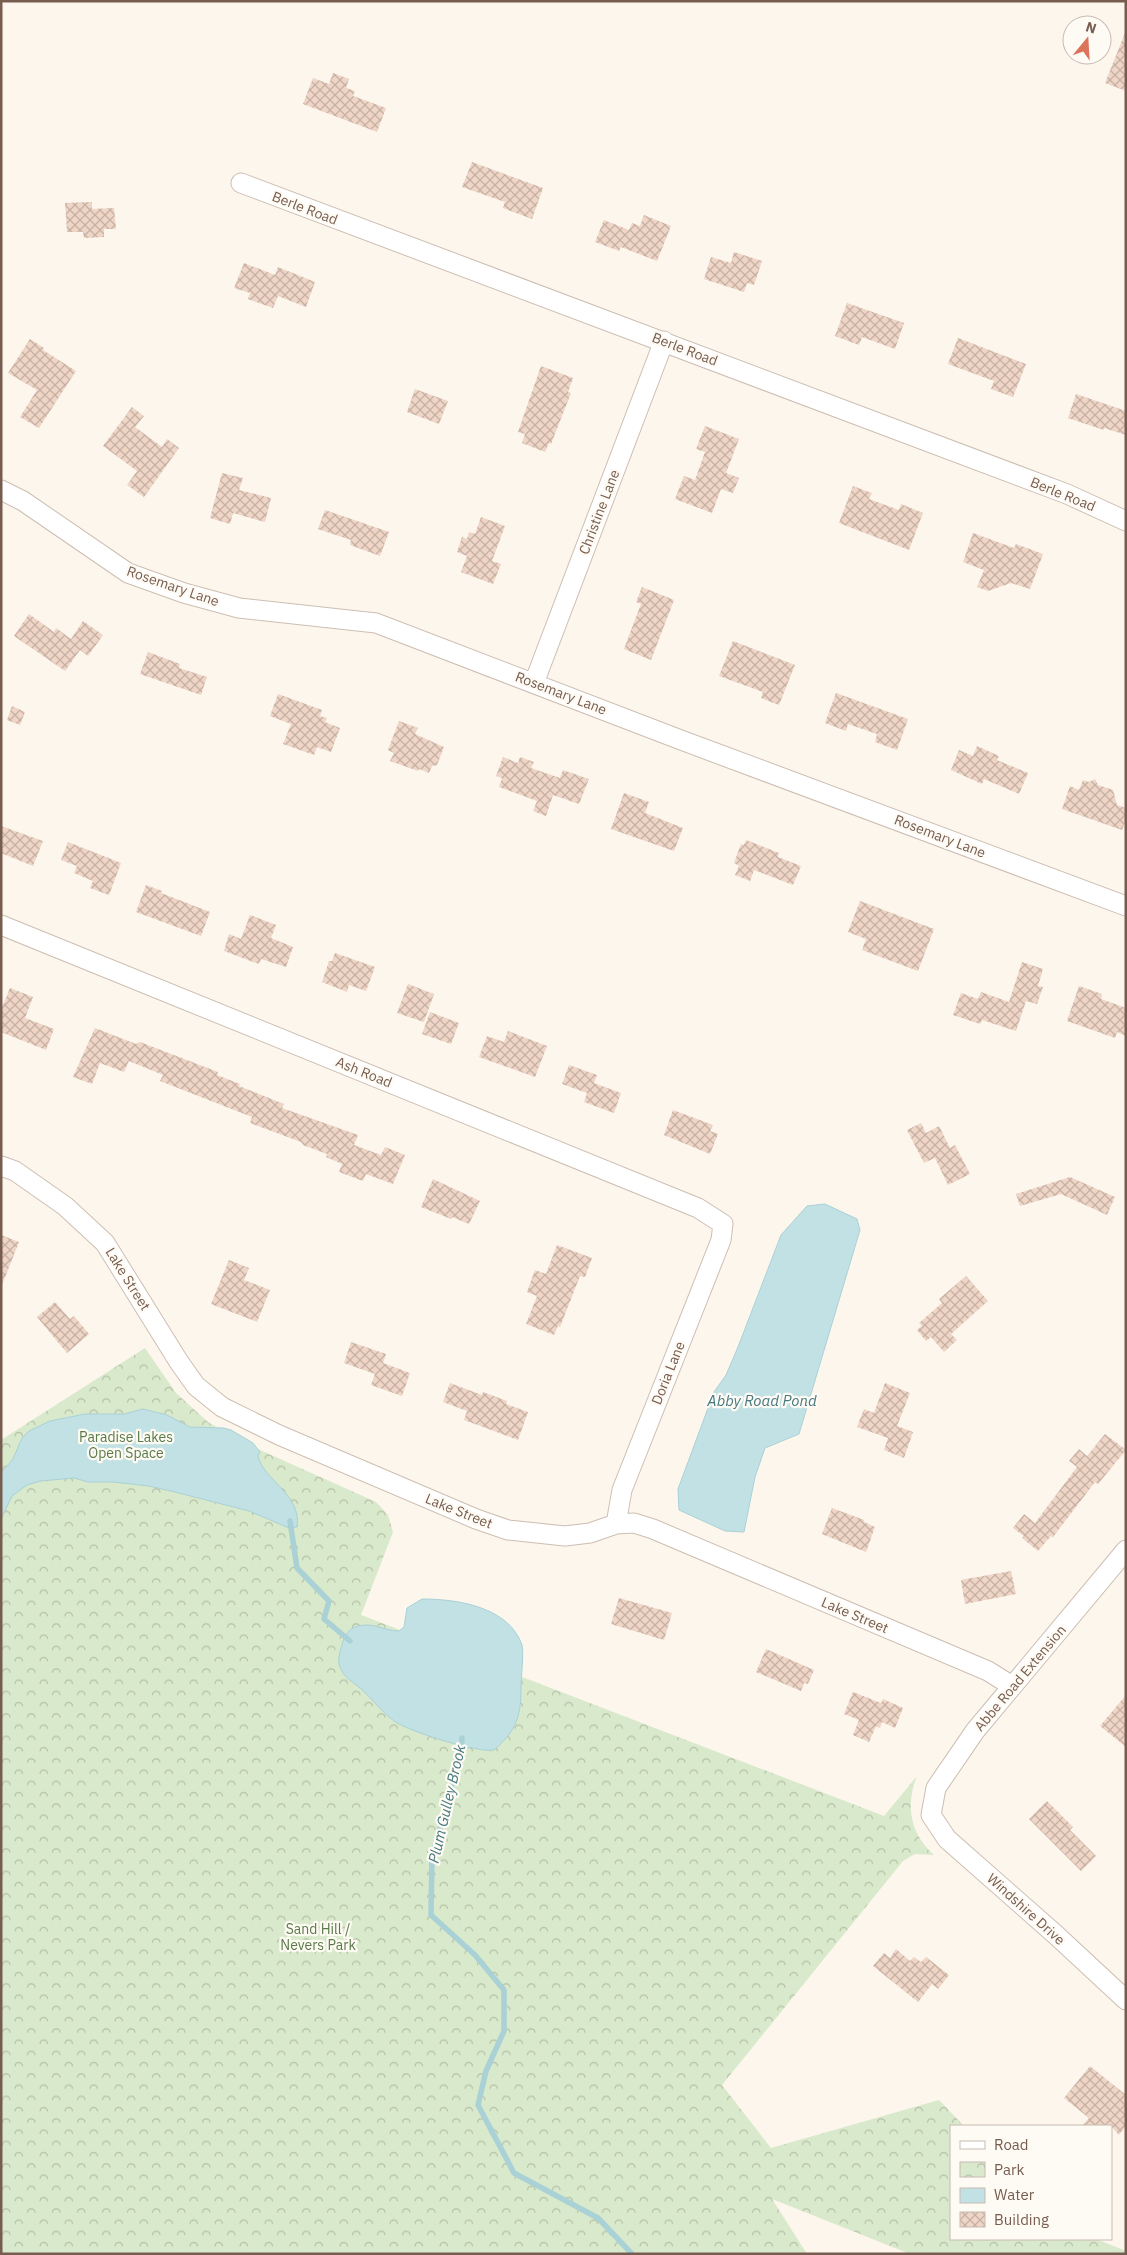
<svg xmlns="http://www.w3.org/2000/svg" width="1127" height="2255" font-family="'IBM Plex Sans',sans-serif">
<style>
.park{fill:url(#park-crowns)}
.water{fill:#c2e1e5;stroke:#a9d1d6}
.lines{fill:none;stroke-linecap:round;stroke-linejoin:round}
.stream{stroke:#a9d1d6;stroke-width:5.5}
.building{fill:url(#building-cross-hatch)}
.minor-casing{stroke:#cebeb2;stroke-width:21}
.minor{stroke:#fff;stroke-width:19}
.labels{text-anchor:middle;stroke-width:4.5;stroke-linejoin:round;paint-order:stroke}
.street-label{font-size:14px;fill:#775d50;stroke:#fefaf4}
.park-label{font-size:14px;fill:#597b49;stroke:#fefaf4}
.water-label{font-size:15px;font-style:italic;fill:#477981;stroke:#fefaf4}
</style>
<defs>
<pattern id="park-crowns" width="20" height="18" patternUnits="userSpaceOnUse" patternTransform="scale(1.25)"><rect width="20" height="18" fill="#d9e9cb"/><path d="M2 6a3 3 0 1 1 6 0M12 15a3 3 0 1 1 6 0" fill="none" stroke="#b5c0a7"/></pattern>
<pattern id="building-cross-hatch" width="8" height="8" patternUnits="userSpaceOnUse" patternTransform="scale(1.25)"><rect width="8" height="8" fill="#efd5c6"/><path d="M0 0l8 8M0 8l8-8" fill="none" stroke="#c6b0a3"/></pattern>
</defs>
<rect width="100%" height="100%" fill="#fcf6ed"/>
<path class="park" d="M145 1348 176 1393 208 1422 238 1440 376 1502 388 1515 393 1532 361 1615 884 1816 917 1776C905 1805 910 1834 934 1855L915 1854 903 1861 722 2085 771 2148 939 2100 964 2126H951V2239H1096L1126 2251V2254H910L772 2199 807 2254H1V1440Z"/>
<path class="water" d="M825 1204 857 1219 860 1230 799 1434 765 1448 755 1477 744 1532 725 1531 679 1510 678 1489 714 1392 726 1375 738 1347 781 1235 807 1206Z
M143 1409 167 1415 190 1427 224 1428 231 1430 253 1443 260 1452 258 1456C263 1480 302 1494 297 1527L289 1528 249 1511 175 1492 149 1486 113 1482H88L74 1478 40 1481 27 1485 12 1496 1 1519V1473L13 1459 22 1438 29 1431 50 1421 85 1414H124Z
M422 1599C458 1599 509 1607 522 1645 524 1652 521 1678 521 1687 521 1716 517 1730 494 1750 477 1753 416 1733 399 1724 384 1716 373 1699 360 1688 352 1681 344 1678 340 1667 337 1660 340 1652 342 1645 344 1636 349 1628 358 1626 373 1622 385 1631 399 1631L404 1627 407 1608Z"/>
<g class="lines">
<path class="stream" d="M290 1521 297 1568 329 1601 324 1619 350 1641
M462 1738 461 1752 432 1857 431 1915 475 1955 504 1990V2031L486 2071 478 2105 514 2173 598 2218 632 2254"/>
</g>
<path class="building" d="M1125 33H1126V91L1105 83Z
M333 73 349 79 346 88 355 91 353 96 386 108 377 132 303 104 313 78 329 84Z
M472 162 543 188 532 219 503 208 505 202 462 187Z
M92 202V209L114 208 116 229H104V237L84 238 83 232H67L65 203Z
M644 215 671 226 657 261 621 247 619 251 595 242 604 220 629 230 632 223 640 226Z
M734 252 762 261 754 285 747 283 744 292 704 279 711 257 731 263Z
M244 263 275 275 278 267 315 282 306 307 278 296 273 308 248 299 250 293 234 288Z
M847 303 904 323 895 349 862 337 859 345 835 336Z
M958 338 1026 364 1013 397 991 389 994 381 948 364Z
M30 339 44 348 43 350 76 371 39 428 20 417 37 390 8 373Z
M541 366 573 378 568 392 571 393 551 444 549 443 545 452 522 443 525 434 518 432Z
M415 389 448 401 439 424 407 412Z
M1076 394 1126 411V435L1104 428V430L1068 418Z
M132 407 144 416 135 427 162 447 167 439 179 448 144 497 127 485 137 471 103 446Z
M705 426 739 439 726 473 739 478 733 493 721 489 712 513 675 499 684 476 695 480 705 452 696 449Z
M222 473 243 478 239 490 271 498 265 522 233 513 230 524 210 518Z
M853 486 872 493 869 499 899 510 901 504 923 513 909 550 839 523Z
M325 510 389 532 380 556 350 545 351 540 318 529Z
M481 517 505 526 492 561 501 564 493 584 461 572 467 556 457 552 462 537 467 539 469 532 475 534Z
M973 533 1014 548 1016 544 1043 554 1030 589 1011 583 988 591 977 587 984 570 963 562Z
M642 587 674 600 651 660 624 649 641 604 636 602Z
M29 614 54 632 56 628 71 639 83 621 103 635 88 656 80 650 65 671 14 636Z
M733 641 795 665 779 705 761 698 763 692 719 676Z
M148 652 180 664 179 668 207 677 201 695 140 674Z
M836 693 908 719 897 750 875 742 877 734 848 724 846 731 825 723Z
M278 694 322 710 320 716 327 718 325 722 340 728 331 752 317 747 314 755 283 744 291 724 270 716Z
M12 706 25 712 20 725 7 720Z
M399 721 418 728 415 734 444 747 437 765 432 766 429 773 419 769 418 771 390 761 394 753 388 750Z
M977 746 999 756 997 760 1028 773 1019 794 984 779 982 784 951 770 959 750 973 756Z
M503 757 518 763 520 757 534 762 531 768 560 778 563 770 589 779 579 804 553 795 546 816 533 811 537 801 499 787 502 778 496 776Z
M1095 779 1098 785 1113 790 1117 805 1126 808V820L1122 830 1062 809 1070 786 1079 790 1083 780 1089 782Z
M624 793 649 802 645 813 683 828 674 851 611 829Z
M1 826 43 841 33 866 1 853Z
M746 840 779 853 778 857 801 866 793 885 754 870 750 881 735 875 739 866 734 863 741 844 744 845Z
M68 842 121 863 109 895 90 888 93 881 74 873 77 866 61 860Z
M146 885 162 891 161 893 210 912 201 936 136 912Z
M860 901 934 929 918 971 862 950 866 939 848 932Z
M250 915 276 925 271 938 293 947 286 967 261 959 259 964 224 951 229 934 241 939Z
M335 953 375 967 366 991 349 985 347 992 322 982 329 961H332Z
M1022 962 1043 969 1038 986 1043 987 1037 1004 1026 1001 1016 1031 982 1020 980 1024 953 1015 961 993 978 999 981 992 1009 1002Z
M408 984 434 994 424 1022 397 1013Z
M1079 986 1102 994 1101 999 1126 1008V1036L1117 1032 1115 1038 1067 1021Z
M10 988 33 997 25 1018 54 1029 46 1050 1 1032V1010Z
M430 1012 459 1023 451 1044 422 1034Z
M95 1028 136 1044 140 1042 218 1072 217 1075 240 1084 239 1086 284 1104 282 1108 358 1135 354 1145 381 1155 385 1147 405 1155 393 1184 366 1174 363 1181 339 1172 342 1164 326 1157 327 1154 303 1145 301 1142 250 1123 252 1117 160 1081 163 1075 129 1061 124 1072 100 1063 92 1084 73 1077Z
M508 1031 547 1046 535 1077 479 1057 487 1036 504 1042Z
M569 1065 597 1075 594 1083 621 1093 614 1113 584 1102 587 1093 562 1084Z
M673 1110 713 1125 710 1131 718 1134 710 1154 664 1135Z
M921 1123 926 1133 939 1126 950 1148 955 1145 970 1174 948 1185 935 1158 924 1163 907 1130Z
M1070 1177 1115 1197 1107 1215 1061 1194 1020 1206 1016 1194Z
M433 1179 480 1201 469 1224 452 1217 451 1219 421 1207Z
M1 1235 19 1242 2 1285H1Z
M557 1245 592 1258 585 1277 580 1276 560 1327 558 1326 554 1335 526 1324 537 1296 527 1292 535 1270 546 1274Z
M229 1260 249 1268 244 1280 270 1290 257 1322 211 1304Z
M966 1276 988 1301 951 1334 957 1340 944 1352 931 1337 926 1341 917 1330 922 1326 919 1323 942 1303 939 1299Z
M55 1302 70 1319 74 1316 89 1334 67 1353 37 1317Z
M351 1342 386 1354 383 1363 410 1373 402 1396 371 1385 375 1374 344 1363Z
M450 1383 482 1395 483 1392 507 1401 506 1404 528 1412 518 1440 464 1420 467 1411 443 1402Z
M885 1383 910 1393 897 1426 913 1432 904 1458 884 1450 888 1438 857 1427 864 1409 874 1413Z
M1105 1434 1126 1450 1098 1484 1095 1482 1053 1537 1051 1536 1038 1551 1022 1538 1024 1536 1013 1528 1024 1514 1035 1523 1077 1467 1069 1461 1079 1449 1087 1456Z
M832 1508 864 1520V1522L875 1527 866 1552 822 1534Z
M1011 1571 1016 1594 965 1604 961 1580Z
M619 1598 672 1613 664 1640 611 1624Z
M766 1649 814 1670 808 1684 804 1683 801 1691 756 1672Z
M853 1692 881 1703 883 1699 903 1708 895 1728 882 1722 880 1728 876 1726 869 1742 853 1735 859 1720 844 1714Z
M1126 1695V1747L1100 1726Z
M1047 1801 1073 1827 1070 1830 1096 1856 1081 1871 1029 1819Z
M896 1949 910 1961 914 1957 921 1962 926 1957 949 1975 938 1989 932 1984 918 2002 873 1966 884 1953 890 1958Z
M1090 2066 1126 2095V2126L1119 2135 1111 2126H1082L1089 2118 1064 2098Z"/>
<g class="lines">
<g class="minor-casing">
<path id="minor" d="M241 183 1067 494 1126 521
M1 490 23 501 128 573 184 593 239 608 376 623 681 740 1126 906
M534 683 664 341
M1 925 698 1208 723 1224 721 1240 622 1490 616 1524
M1 1166 15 1171 65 1206 105 1243 179 1362 196 1386 222 1407 279 1435 476 1519 508 1530 565 1536 590 1533 616 1524 634 1523 653 1529 988 1671 1012 1686
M1126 1550 975 1731 936 1788 931 1815 947 1839 1056 1935 1126 2000"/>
</g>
<use href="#minor" class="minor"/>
</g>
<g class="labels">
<g class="street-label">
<text transform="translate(305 208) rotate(21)" y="5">Berle Road</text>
<text transform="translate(685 349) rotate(21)" y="5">Berle Road</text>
<text transform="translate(1063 494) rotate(22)" y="5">Berle Road</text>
<text transform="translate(599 512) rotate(-69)" y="5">Christine Lane</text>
<text transform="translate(173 586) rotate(19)" y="5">Rosemary Lane</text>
<text transform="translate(561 693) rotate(21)" y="5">Rosemary Lane</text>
<text transform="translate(940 836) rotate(21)" y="5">Rosemary Lane</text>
<text transform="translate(364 1072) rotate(22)" y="5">Ash Road</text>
<text transform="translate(128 1279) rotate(58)" y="5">Lake Street</text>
<text transform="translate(668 1373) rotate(-68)" y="5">Doria Lane</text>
<text transform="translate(459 1511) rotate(22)" y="5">Lake Street</text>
<text transform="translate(855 1615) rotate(23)" y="5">Lake Street</text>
<text transform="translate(1020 1678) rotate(-50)" y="5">Abbe Road Extension</text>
<text transform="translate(1026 1909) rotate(42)" y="5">Windshire Drive</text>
</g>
<g class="park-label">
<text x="126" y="1442">Paradise Lakes<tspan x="126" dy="16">Open Space</tspan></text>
<text x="318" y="1934">Sand Hill /<tspan x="318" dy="16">Nevers Park</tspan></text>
</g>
<g class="water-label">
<text x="762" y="1406">Abby Road Pond</text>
<text transform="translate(447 1804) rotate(-77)" y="5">Plum Gulley Brook</text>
</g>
</g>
<rect width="1127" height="2255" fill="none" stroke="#775d50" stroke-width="5"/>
<rect x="950" y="2125" width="162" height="115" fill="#fefaf4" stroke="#c8bbb2"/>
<rect x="960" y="2141" width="25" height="8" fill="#ffffff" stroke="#c8bbb2"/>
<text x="994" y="2150" font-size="15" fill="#775d50">Road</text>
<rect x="960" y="2162" width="25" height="15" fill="url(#park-crowns)" stroke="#c8bbb2"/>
<text x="994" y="2175" font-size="15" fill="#775d50">Park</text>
<rect x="960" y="2188" width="25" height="15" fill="#c2e1e5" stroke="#c8bbb2"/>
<text x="994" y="2200" font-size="15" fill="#775d50">Water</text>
<rect x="960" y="2212" width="25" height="15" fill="url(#building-cross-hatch)" stroke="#c8bbb2"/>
<text x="994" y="2225" font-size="15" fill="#775d50">Building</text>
<g transform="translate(1087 40) rotate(18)"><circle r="24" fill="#fefaf4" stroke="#c8bbb2"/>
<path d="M0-4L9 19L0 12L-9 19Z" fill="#dc745c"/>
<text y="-8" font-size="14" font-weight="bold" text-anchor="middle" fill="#775d50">N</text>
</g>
</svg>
